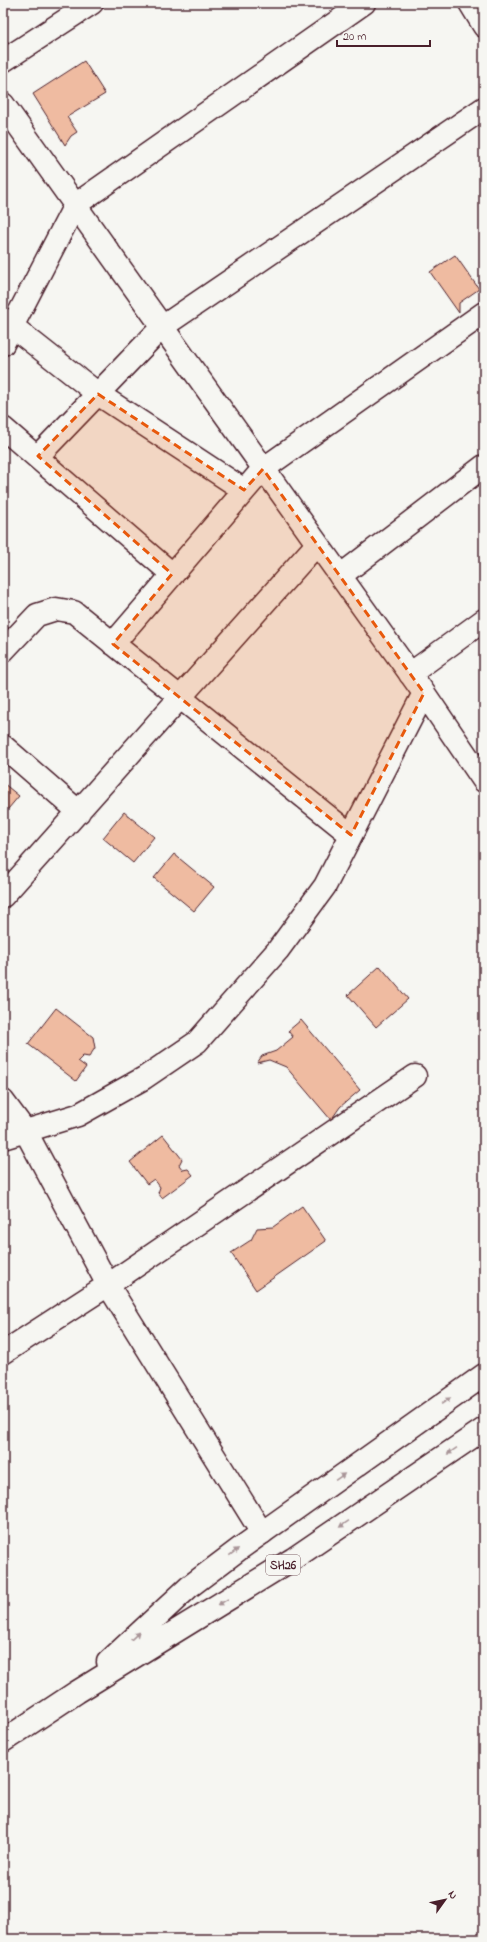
<svg xmlns="http://www.w3.org/2000/svg" width="487" height="1942" font-family="'Indie Flower',sans-serif">
<style>
.building{fill:#efbba1;stroke:#4a1f2b}
.lines{fill:none;stroke-linecap:round;stroke-linejoin:round}
.street-casing{stroke:#4a1f2b;stroke-width:25}
.primary-casing{stroke:#4a1f2b;stroke-width:25}
.street{stroke:#f6f6f2;stroke-width:22}
.primary{stroke:#f6f6f2;stroke-width:22}
.oneway{fill:#a99598}
.marked{fill:#e8590c;fill-opacity:0.2;stroke:#e8590c;stroke-width:3;stroke-dasharray:8 5;stroke-linejoin:round}
.labels{text-anchor:middle;stroke-width:3.5;stroke-linejoin:round;paint-order:stroke}
.shield{fill:#f6f6f2;stroke:#7e6067;stroke-width:1}
.shield-label{font-size:12px;font-weight:bold;fill:#4a1f2b}
</style>
<rect width="100%" height="100%" fill="#f6f6f2"/>
<filter id="ink" filterUnits="userSpaceOnUse"><feTurbulence type="fractalNoise" baseFrequency=".025" numOctaves="2"/><feDisplacementMap in="SourceGraphic" scale="8" xChannelSelector="R" yChannelSelector="G"/><feConvolveMatrix kernelMatrix="1 2 1 2 8 2 1 2 1" color-interpolation-filters="sRGB"/></filter>
<g filter="url(#ink)">
<path class="building" d="M84 61 105 94 67 117 77 132 71 136 65 145 33 94Z
M455 255 479 289 459 303V313L430 272Z
M3 783 19 796 3 815Z
M124 812 154 837 133 863 103 838Z
M174 854 214 887 194 911 154 878Z
M380 966 408 999 376 1027 348 995Z
M56 1008 93 1037 95 1048 89 1057 83 1056 78 1061 86 1067 76 1081 28 1044Z
M301 1020 360 1090 340 1107 331 1120 286 1067 269 1060 257 1063 262 1056 276 1051 293 1037 288 1031Z
M163 1135 182 1159 179 1165 183 1170 188 1169 193 1175 162 1198 158 1193 160 1187 154 1179 147 1184 130 1162Z
M302 1206 326 1241 256 1290 231 1253 251 1240 257 1228 273 1227Z"/>
<g class="lines">
<g class="street-casing">
<path id="street" d="M470 3 484 26
M3 61 92 3
M3 104 424 693 484 781
M3 319 98 394 244 490
M3 344 75 205 364 3
M3 428 172 574
M38 456 162 327 484 108
M340 576 484 466
M113 644 263 469 484 313
M3 651 37 615 56 609 74 612 351 835
M410 674 484 620
M3 746 79 812
M3 896 317 544
M3 1101 26 1132 108 1285 262 1533
M3 1138 78 1115 144 1078 197 1042 278 950 325 886 424 693
M3 1353 108 1285 415 1076"/>
</g>
<g class="primary-casing">
<path id="primary" d="M108 1662 189 1587 242 1547 484 1375
M3 1741 77 1692 293 1559 484 1429"/>
</g>
<use href="#street" class="street"/>
<use href="#primary" class="primary"/>
</g>
<defs><path id="oneway-solid" d="M-6-.8H1V-3.2L6.5 0L1 3.2V.8H-6Z"/></defs>
<g class="oneway">
<use href="#oneway-solid" transform="translate(446 1401) rotate(-35)"/>
<use href="#oneway-solid" transform="translate(452 1451) rotate(146)"/>
<use href="#oneway-solid" transform="translate(340 1477) rotate(-35)"/>
<use href="#oneway-solid" transform="translate(344 1524) rotate(146)"/>
<use href="#oneway-solid" transform="translate(234 1552) rotate(-38)"/>
<use href="#oneway-solid" transform="translate(223 1602) rotate(148)"/>
<use href="#oneway-solid" transform="translate(135 1636) rotate(-44)"/>
</g>
</g>
<path class="marked" d="M98 394 244 490 263 469 424 693 351 835 113 644 172 574 38 456Z"/>
<g class="labels">
<rect class="shield" x="266" y="1555" width="34" height="20" rx="3"/>
<g class="shield-label">
<text x="283" y="1569">SH26</text>
</g>
</g>
<rect width="487" height="1942" fill="none" stroke="#f6f6f2" stroke-width="16"/>
<rect x="8" y="8" width="471" height="1926" fill="none" stroke="#4a1f2b" stroke-width="1.5" filter="url(#ink)"/>
<g transform="translate(445 1900) rotate(57)" stroke="#f6f6f2" stroke-width="3" paint-order="stroke">
<path d="M0-3L7 15L0 10L-7 15Z" fill="#4a1f2b"/>
<text y="-6" font-size="11" font-weight="bold" text-anchor="middle" fill="#4a1f2b">N</text>
</g>
<path d="M337 40v6h93v-6" fill="none" stroke="#4a1f2b" stroke-width="2"/>
<text x="343" y="40" font-size="12" fill="#4a1f2b" stroke="#f6f6f2" stroke-width="3" paint-order="stroke">20 m</text>
</svg>
